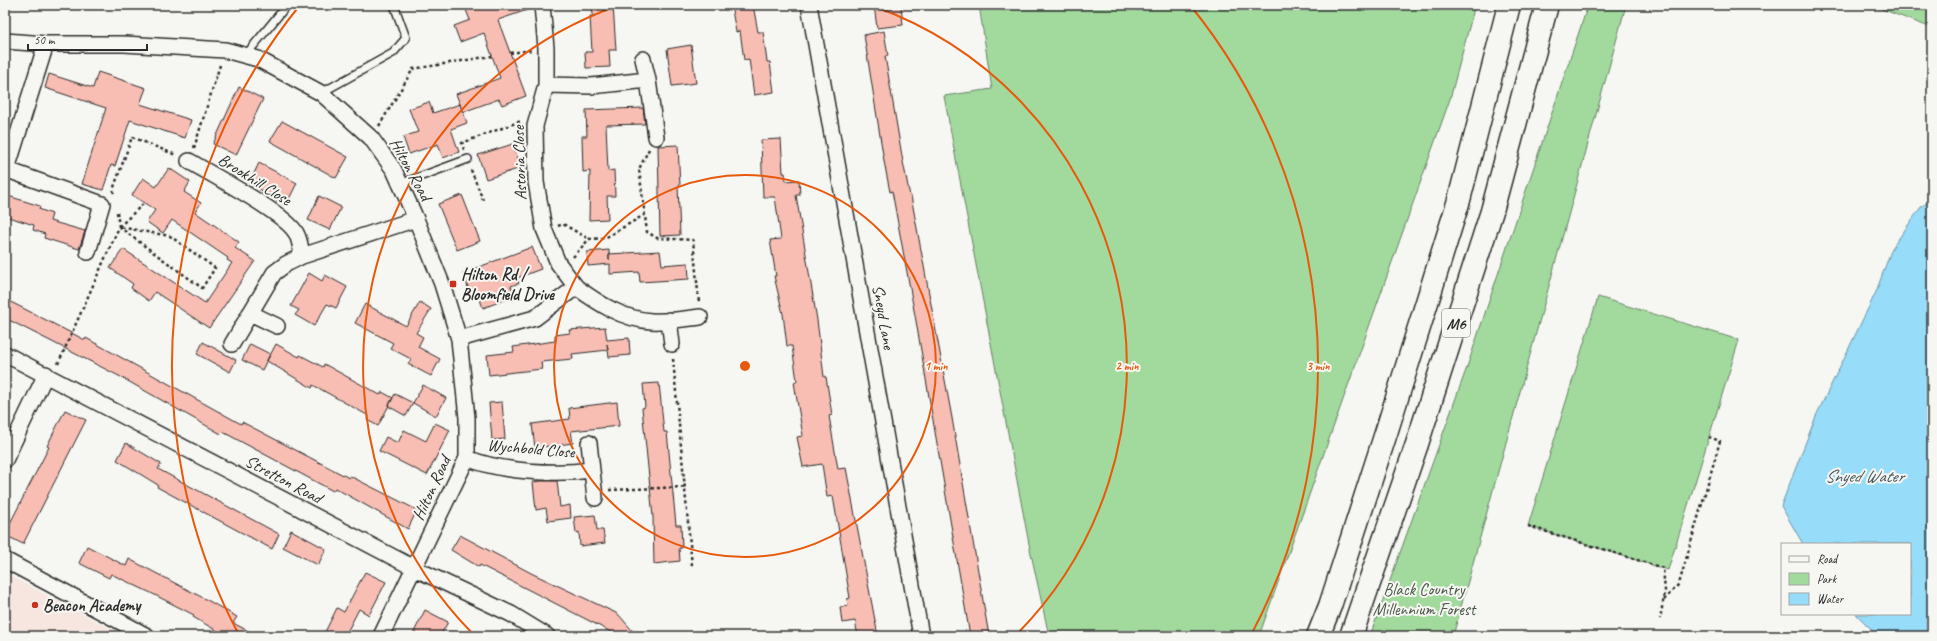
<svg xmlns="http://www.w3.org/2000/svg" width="1937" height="641" font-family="Caveat,sans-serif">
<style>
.built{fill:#f7e5df}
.green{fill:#a2da9e;stroke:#668264}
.water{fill:#97dcf9;stroke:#6c95a7}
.building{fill:#f9beb3;stroke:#2b2b2b}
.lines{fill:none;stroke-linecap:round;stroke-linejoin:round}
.lane-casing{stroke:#2b2b2b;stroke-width:10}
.street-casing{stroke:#2b2b2b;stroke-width:18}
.highway-casing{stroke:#2b2b2b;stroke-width:25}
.path{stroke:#2b2b2b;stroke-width:2.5;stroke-dasharray:3 3;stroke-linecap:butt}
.lane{stroke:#f6f6f2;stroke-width:7}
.street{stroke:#f6f6f2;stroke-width:15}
.highway{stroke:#f6f6f2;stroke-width:22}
.ring{fill:none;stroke:#e8590c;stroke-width:2}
.poi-dot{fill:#c8321e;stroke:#f6f6f2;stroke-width:1.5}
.labels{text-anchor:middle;stroke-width:4;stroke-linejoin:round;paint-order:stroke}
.shield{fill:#f6f6f2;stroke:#686867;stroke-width:1}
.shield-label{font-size:16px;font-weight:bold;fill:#2b2b2b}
.street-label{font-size:17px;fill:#2b2b2b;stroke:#f6f6f2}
.poi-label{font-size:17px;font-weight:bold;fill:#2b2b2b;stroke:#f6f6f2;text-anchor:start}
.park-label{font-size:17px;fill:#495748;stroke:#f6f6f2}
.water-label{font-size:18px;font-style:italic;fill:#46575e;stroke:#f6f6f2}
.centre{fill:#e8590c;stroke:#f6f6f2;stroke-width:2}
.ring-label{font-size:12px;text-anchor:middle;font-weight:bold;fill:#e8590c;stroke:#f6f6f2;stroke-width:4;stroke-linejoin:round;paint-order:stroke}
</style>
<rect width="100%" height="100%" fill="#f6f6f2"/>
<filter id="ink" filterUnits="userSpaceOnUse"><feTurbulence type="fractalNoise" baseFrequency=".025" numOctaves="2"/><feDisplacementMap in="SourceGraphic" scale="8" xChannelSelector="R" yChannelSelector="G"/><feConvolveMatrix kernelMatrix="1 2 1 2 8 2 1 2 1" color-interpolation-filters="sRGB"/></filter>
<g filter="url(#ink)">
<path class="built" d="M5 573 124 636H5Z"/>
<path class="green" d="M979 5H1475L1450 99 1259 636H1049L1030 549 944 96 992 89Z
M1588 5H1626L1453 636H1370L1466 370Z
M1871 5H1932V28Z
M1598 297 1739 340 1668 570 1528 526Z"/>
<path class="water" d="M1932 199V636H1878L1856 614H1910V544H1803L1781 506 1816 416 1876 292 1892 248 1921 207Z"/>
<path class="building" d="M464 5H533V8L498 20 526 96 502 105 499 99 463 112 456 94 500 78 484 33 460 42 454 26 470 20Z
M592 5H613L616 50H609L610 67 586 68 585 52H592L590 16H593Z
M731 5H753L758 32H763L767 62H770L774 92 754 95 749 59 744 60 740 31 736 32Z
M874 5H901L903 25 877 28Z
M884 31 888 56H885L903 162 910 196H911L952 418 989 636H970L916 321 892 191 890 192 884 161 864 35Z
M691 45 696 83 672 86 667 49Z
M98 72 146 88 140 104 191 120 185 138 130 120 115 166 111 165 103 190 82 184 106 108 45 88 49 74 93 88Z
M239 87 263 99 236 155 213 144Z
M429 102 433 113 460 104 467 123 451 129 459 152 443 158 438 144 409 154 403 137 418 132 409 109Z
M643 108 645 124 606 125 608 171 614 170 615 196H607L608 219 589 220 590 171 583 172 582 136H587L586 110Z
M282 121 348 157 336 178 270 141Z
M781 139 783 173H785L786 181 799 180 800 195H796L817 320 824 377H826L832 415 829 416 838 469 846 468 878 636H858L855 621 842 623 840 607 848 606 847 599 850 598 833 496 827 497 822 464 803 467 797 437 803 436 794 382 797 381 792 346H787L783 314 774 276H776L770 240 781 239 775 197H763L761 140Z
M513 144 521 168 486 179 478 155Z
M678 145 680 186H678L680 235 660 236 658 146Z
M259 163 297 183 286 205 274 199 275 197 249 184Z
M169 168 190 182 184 192 201 203 195 212 239 242 235 248 255 261 209 328 155 292 149 301 131 288 133 284 110 268 123 249 205 303 232 263 227 260 228 258 172 220 163 233 147 222 155 210 132 195 143 178 156 187Z
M5 195 40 206 39 209 52 214 50 221 85 231 79 249 44 238 45 234 33 230 34 225 5 216Z
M462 195 480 241 457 250 438 204Z
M319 196 341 207 330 230 308 220Z
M532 247 541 269 517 278 519 283 511 286 515 296 483 308 478 294 471 296 463 273Z
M609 250V260V254L660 251 662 265 688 263 689 279 640 282 639 272 610 274V264L588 266 587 252Z
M309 273 322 281 325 275 347 287 336 308 327 304 314 326 295 315 299 310 291 306Z
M5 299 85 340 86 338 241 424 242 422 349 478 350 476 417 510 408 529 335 488 333 491 223 432 221 434 119 376 5 318Z
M420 302 431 309 416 333 423 337 418 347 440 359 431 376 408 364 411 359 390 348 393 343 355 323 365 304 406 326Z
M605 327 607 340 629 338 630 355 609 357 607 344 608 350 572 354 573 359 541 362 542 369 489 375 487 355 514 352 513 347 555 341V335L570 333 569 330Z
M203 342 236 360 230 372 197 354Z
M250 344 270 354 262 370 242 360Z
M276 344 299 357 300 355 323 367 324 364 380 395 382 392 393 398 378 426 367 420 369 416 313 385 312 388 267 361Z
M659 383 664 432H667L676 525H681L682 548H679L680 561 654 564 653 517 642 408 645 407 643 384Z
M423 385 446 398 436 416 413 403Z
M395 394 413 403 406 416 388 406Z
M502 402 505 439 492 440 489 403Z
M617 402 619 426 571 431 573 443 535 448 532 424 570 419 569 408Z
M65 410 86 420 23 544 5 535V533L49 447 47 446Z
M435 423 450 430 427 475 379 451 386 437 398 443 404 430 426 441Z
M126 443 161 464 158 469 279 534 272 549 157 487 158 485 117 460Z
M541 481H557L560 507 570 505 571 518 548 521 546 508 536 510 533 482Z
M595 515 597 530H603L605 543 580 546 579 532 576 533 574 517Z
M291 530 326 549 318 565 283 547Z
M460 535 531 573 618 614 637 636H619L480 565 479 567 451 550Z
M87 546 126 566 129 559 209 601 237 617 233 623 258 636H226L193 617 194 615 151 593 111 574 109 578 79 563Z
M365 572 386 582 369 615 359 609 345 636H323L337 608 344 612Z
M425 610 448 622 440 636H412Z"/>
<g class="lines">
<g class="lane-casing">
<path id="lane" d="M245 56 287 5
M321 93 393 53 406 38 394 5
M400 184 468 159"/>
</g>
<g class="street-casing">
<path id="street" d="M542 5 546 48V85L535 126 536 182 544 229 558 263 576 287
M809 5 921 636
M5 41 46 44H124L225 50 258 59 321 93 371 138 394 170 416 219 442 284 459 339 467 418V458L381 636
M643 59 648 80 656 137
M546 85 591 86 648 80
M189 161C212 175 285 213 296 233 300 240 301 249 302 256L286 264 274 273 232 344
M5 169 102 204 88 252
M7 169 46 44
M302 256 416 219
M250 313 277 326
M669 320 672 344
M459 339 535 318 576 287C598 303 622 319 651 321 667 322 684 319 700 317
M5 354 414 568 511 614 547 636
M589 443 595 498
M467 458C501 472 555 475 591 470
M5 460 46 374
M5 560 147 636"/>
</g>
<g class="highway-casing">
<path id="highway" d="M1318 636 1330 606 1386 433 1459 200 1509 5
M1351 636 1417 444 1492 211 1547 5"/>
</g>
<path class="path" d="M510 53 532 50
M379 126 413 69 492 56
M194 148 220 65
M649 149 639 169 647 232 657 238 693 240 699 303
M464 150 462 143 521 121
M471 170 483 200
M114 193 113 190 132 137 176 155
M558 226 563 224 589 239
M119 227 202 288 215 268 170 236 119 227 144 203
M573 257 589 239 605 238 644 215
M673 359 692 566
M58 364 119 227 117 212
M609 490 685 487
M1528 526 1663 568 1665 591 1660 619
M1664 600 1679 584 1720 441 1709 437"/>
<use href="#lane" class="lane"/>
<use href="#street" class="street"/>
<use href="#highway" class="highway"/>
</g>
</g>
<g class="ring">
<circle cx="745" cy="366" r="191"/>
<path d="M473 634A382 382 0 0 1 617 6M873 6A382 382 0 0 1 1017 634"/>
<path d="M239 635A573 573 0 0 1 300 5M1190 5A573 573 0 0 1 1251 635"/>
</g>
<g class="poi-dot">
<rect x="449" y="280" width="8" height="8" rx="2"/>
<circle cx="35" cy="605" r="4"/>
</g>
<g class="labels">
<rect class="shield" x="1442" y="309" width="28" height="28" rx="3"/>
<g class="shield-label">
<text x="1456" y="329">M6</text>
</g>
<g class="street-label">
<text transform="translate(519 163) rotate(-92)" y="6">Astoria Close</text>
<text transform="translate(411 169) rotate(61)" y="6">Hilton Road</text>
<text transform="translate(255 179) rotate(32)" y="6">Brookhill Close</text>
<text transform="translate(884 317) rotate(80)" y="6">Sneyd Lane</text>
<text transform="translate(531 448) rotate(5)" y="6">Wychbold Close</text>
<text transform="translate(284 479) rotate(28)" y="6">Stretton Road</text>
<text transform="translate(431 488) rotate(-65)" y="6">Hilton Road</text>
</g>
<g class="poi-label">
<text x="461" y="280">Hilton Rd /<tspan x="461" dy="20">Bloomfield Drive</tspan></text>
<text x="43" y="611">Beacon Academy</text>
</g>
<g class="park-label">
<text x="1424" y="595">Black Country<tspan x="1424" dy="20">Millennium Forest</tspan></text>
</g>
<g class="water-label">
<text x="1864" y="482">Snyed Water</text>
</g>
</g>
<circle cx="745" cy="366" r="6" class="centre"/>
<g class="ring-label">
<text x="936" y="370">1 min</text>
<text x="1127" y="370">2 min</text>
<text x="1318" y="370">3 min</text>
</g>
<rect width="1937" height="641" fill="none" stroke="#f6f6f2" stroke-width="20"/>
<rect x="10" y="10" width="1917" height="621" fill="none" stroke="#2b2b2b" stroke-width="1.5" filter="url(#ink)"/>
<rect x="1781" y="543" width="130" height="72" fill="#f6f6f2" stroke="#a5a5a2"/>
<rect x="1789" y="556" width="20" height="6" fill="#f6f6f2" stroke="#a5a5a2"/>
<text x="1817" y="563" font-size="12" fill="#2b2b2b">Road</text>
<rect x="1789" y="573" width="20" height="12" fill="#a2da9e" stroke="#a5a5a2"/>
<text x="1817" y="583" font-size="12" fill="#2b2b2b">Park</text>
<rect x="1789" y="593" width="20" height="12" fill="#97dcf9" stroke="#a5a5a2"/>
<text x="1817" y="603" font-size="12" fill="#2b2b2b">Water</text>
<path d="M28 44v6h119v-6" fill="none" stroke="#2b2b2b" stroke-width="2"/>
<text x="34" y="44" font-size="12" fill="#2b2b2b" stroke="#f6f6f2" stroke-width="3" paint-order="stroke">50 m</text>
</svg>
